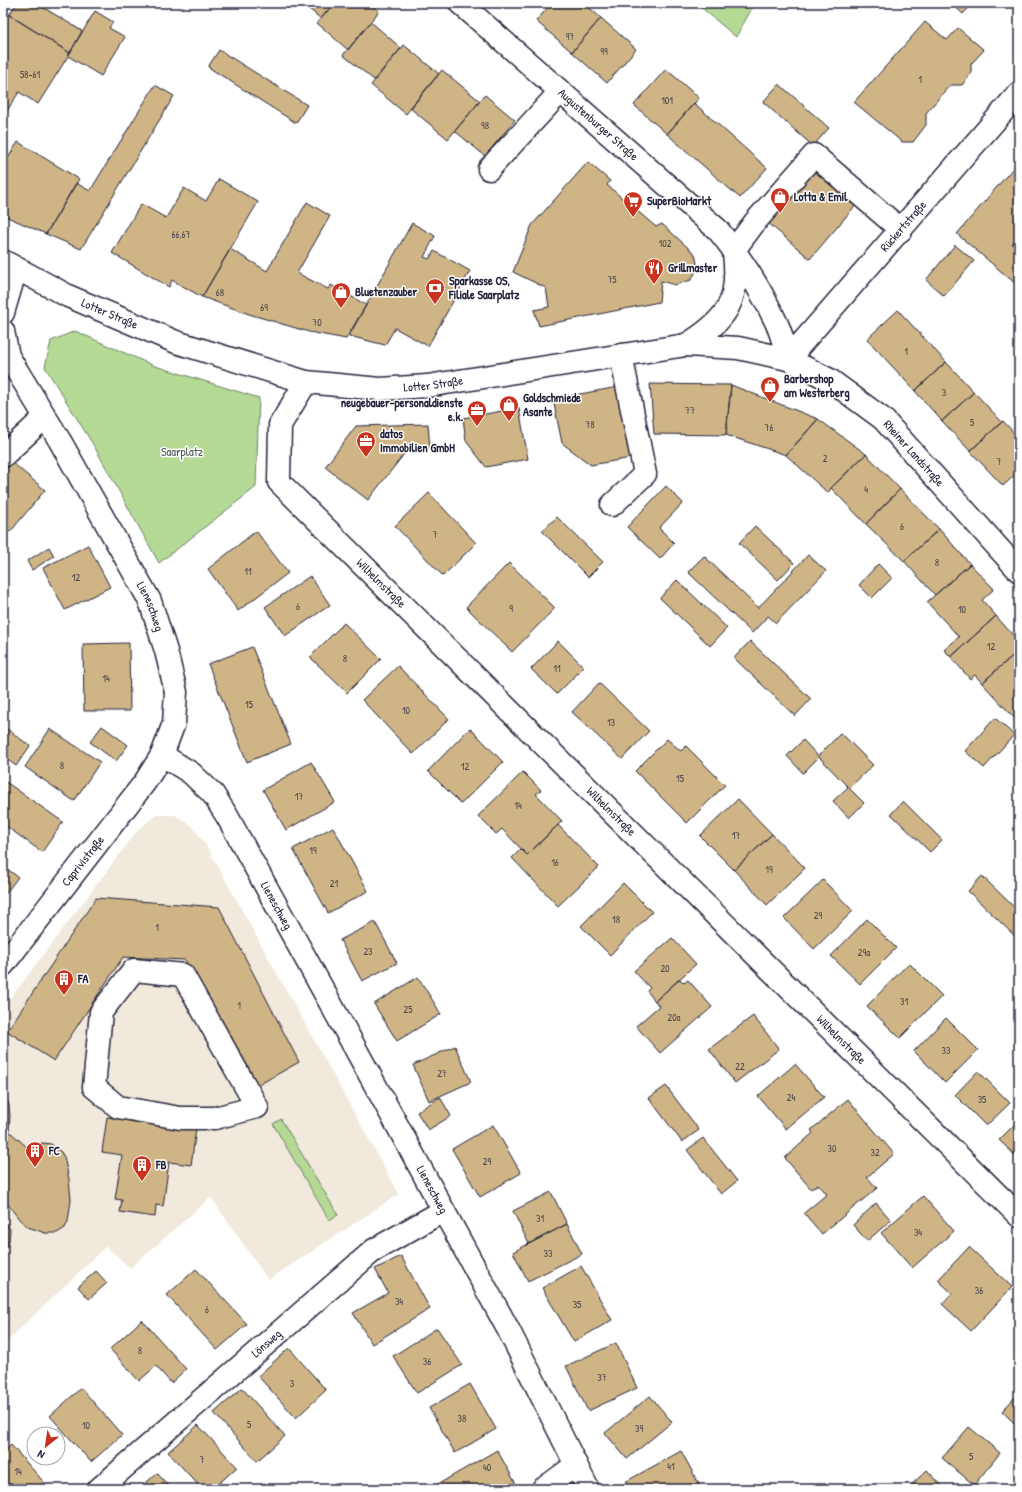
<svg xmlns="http://www.w3.org/2000/svg" width="1022" height="1492" font-family="'Patrick Hand',sans-serif">
<style>
.built{fill:#f1e9db}
.green{fill:#b5da95;stroke:#6c7e68}
.building{fill:#cfb586;stroke:#22223b}
.lines{fill:none;stroke-linecap:round;stroke-linejoin:round}
.minor-casing{stroke:#22223b;stroke-width:25}
.minor{stroke:#fff;stroke-width:22}
.labels{text-anchor:middle;stroke-width:3;stroke-linejoin:round;paint-order:stroke}
.number-label{font-size:10px;fill:#4d474e}
.street-label{font-size:12px;fill:#22223b;stroke:#fff}
.poi-label{font-size:12px;font-weight:bold;fill:#22223b;stroke:#fff;text-anchor:start}
.park-label{font-size:12px;fill:#4e5956;stroke:#fff}
</style>
<rect width="100%" height="100%" fill="#fff"/>
<filter id="ink" filterUnits="userSpaceOnUse"><feTurbulence type="fractalNoise" baseFrequency=".025" numOctaves="2"/><feDisplacementMap in="SourceGraphic" scale="8" xChannelSelector="R" yChannelSelector="G"/><feConvolveMatrix kernelMatrix="1 2 1 2 8 2 1 2 1" color-interpolation-filters="sRGB"/></filter>
<g filter="url(#ink)">
<path class="built" d="M156 815H175L192 826 206 845 399 1194 268 1280 211 1197 130 1268 106 1246 3 1345V1008L138 830Z"/>
<path class="green" d="M696 3H755L736 37Z
M75 331 152 365 259 398 256 487 159 563 94 446 45 367 51 341Z
M281 1119 338 1215 329 1220 273 1124Z"/>
<path class="building" d="M17 3H36L82 31 70 53 9 15Z
M302 3H334L321 19Z
M334 3H369L379 11 348 50 317 23Z
M552 3H584L601 18 572 52 536 21Z
M951 3H973L963 14Z
M3 11 70 53 38 104 19 92 3 117Z
M95 11 113 22 109 28 125 37 101 76 68 56Z
M601 18 636 49 607 83 572 52Z
M371 22 401 48 374 80 343 55Z
M925 22 947 40 958 28 984 50 971 64V73L962 85H950L926 113V125L913 142H902L854 102Z
M404 45 439 74 406 114 371 85Z
M219 50 307 105 296 123 208 67Z
M666 69 699 98 667 134 634 105Z
M442 70 480 101 448 139 410 108Z
M779 84 829 128 813 146 763 102Z
M155 85 174 96 81 249 46 234 76 183 90 191Z
M485 95 515 120 485 156 455 131Z
M694 103 767 168 740 198 667 134Z
M18 142 79 179 46 234 3 215V166Z
M1019 161V236L1012 244 1019 249V280L1016 284 957 234Z
M588 162 610 181 607 185 656 227 662 224 695 254 698 268 691 280 675 285 661 281 659 302 539 326 534 310 549 307 546 288 513 272 532 225Z
M812 168 855 206 810 259 766 221Z
M219 179 258 202 202 297 172 280 169 287 112 253 141 204 166 218 184 188 206 201Z
M307 202 330 216 297 273 328 289 331 285 366 305 346 339 309 332 249 314 202 297 230 249 267 271Z
M412 223 435 236 424 257 429 259 434 251 470 271 428 346 395 328 385 345 349 336Z
M955 245 974 261 944 296 926 280Z
M898 310 946 362 915 391 867 339Z
M946 362 974 392 942 421 915 391Z
M650 384 731 385 726 435 654 434Z
M731 385 818 419 786 455 726 435Z
M618 387 631 458 591 465 562 443 553 399Z
M974 392 1002 422 970 451 942 421Z
M519 408 528 459 486 467 466 441 463 418Z
M818 419 866 454 831 488 828 493 786 455Z
M1003 421 1019 438V471L1003 486 970 451Z
M428 424 430 448 408 449 368 500 325 467 356 426Z
M866 454 900 489 866 524 831 488Z
M9 460 45 490 10 532 3 526V467Z
M666 486 683 503 659 528 674 543 660 559 627 527Z
M900 489 939 529 904 561 866 524Z
M429 493 476 543 443 576 395 526Z
M557 517 603 562 588 577 542 531Z
M755 526 794 563 778 580 739 543Z
M939 529 970 564 935 595 904 561Z
M256 531 288 573 238 611 208 569Z
M88 545 110 587 65 610 43 568Z
M49 547 54 556 32 570 27 561Z
M808 555 826 571 776 623 768 616 752 633 688 572 704 556 758 608Z
M509 563 555 608 512 652 466 607Z
M878 564 892 578 872 598 859 585Z
M970 564 994 589 982 600 996 616 951 657 944 650 959 637 927 602Z
M310 576 330 605 285 636 265 607Z
M677 580 727 628 710 646 660 598Z
M996 616 1019 642V650L982 683 975 675 970 679 951 657Z
M344 623 381 659 347 693 310 657Z
M558 641 584 667 557 694 531 669Z
M750 641 811 699 795 716 734 658Z
M129 643 130 711H84L83 644Z
M252 647 291 744 247 762 208 664Z
M1019 650V723L982 683Z
M398 666 449 719 413 754 362 700Z
M599 683 649 731 622 759 572 712Z
M995 718 1014 735 984 768 965 751Z
M3 726 30 746 16 766 3 756Z
M102 726 128 745 116 761 90 742Z
M470 728 503 762 461 804 428 771Z
M50 729 100 762 74 801 25 767Z
M841 733 873 765 849 788 864 803 849 818 833 801 848 787 819 757 803 773 787 756 803 740 818 756Z
M667 739 681 751 686 746 725 785 687 823 635 771Z
M311 762 335 802 286 830 263 790Z
M523 772 541 790 536 794 562 821 527 855 502 829 496 834 478 816Z
M3 780 63 822 42 852 3 824Z
M738 799 772 834 734 870 700 836Z
M903 801 942 840 930 852 891 814Z
M558 825 599 867 558 906 512 858 521 849 527 855Z
M333 827 368 891 328 913 293 849Z
M772 834 805 868 767 905 734 870Z
M3 866 18 877 3 897Z
M982 876 1019 912V940L968 891Z
M823 880 853 911 814 949 784 918Z
M623 883 652 912 610 955 581 926Z
M96 898 219 907 299 1062 253 1088 185 960 123 957 54 1061 7 1031Z
M867 919 896 948 860 984 831 956Z
M375 922 397 963 362 981 340 940Z
M672 938 696 964 655 1001 647 991 650 988 634 971Z
M909 963 942 996 900 1038 867 1006Z
M418 977 441 1014 397 1041 374 1004Z
M680 979 684 983 688 980 712 1007 660 1053 636 1026 659 1006 655 1001Z
M753 1016 779 1049 735 1083 709 1049Z
M946 1018 978 1050 945 1083 914 1051Z
M455 1046 471 1082 429 1101 413 1065Z
M795 1064 824 1097 786 1129 758 1096Z
M978 1071 1010 1103 986 1126 955 1095Z
M666 1086 699 1130 682 1142 649 1098Z
M3 1090 9 1105 10 1116 9 1131 29 1149 36 1145 43 1143 51 1144 61 1152 64 1157 69 1179 71 1200 68 1221 65 1228 57 1233H45L28 1227 20 1220 3 1198Z
M440 1097 451 1116 428 1130 417 1112Z
M848 1099 894 1154 867 1177 877 1188 822 1234 804 1213 827 1194 818 1184 811 1189 785 1158 813 1133 811 1130Z
M107 1117 196 1129 191 1165 169 1162 163 1206 156 1205 155 1217 120 1212 122 1200 115 1199 122 1155 102 1152Z
M1019 1120V1159L999 1140Z
M493 1125 521 1173 480 1197 452 1149Z
M703 1138 737 1181 721 1194 687 1150Z
M551 1192 567 1224 529 1244 513 1211Z
M923 1196 954 1231 912 1268 881 1233Z
M876 1203 891 1220 867 1241 853 1225Z
M3 1219 10 1229 9 1241 3 1255Z
M567 1224 582 1254 528 1281 513 1252Z
M969 1247 1012 1287 971 1331 942 1304 952 1293 938 1280Z
M401 1256 430 1309 372 1344 353 1313 388 1293 375 1269Z
M581 1266 612 1320 574 1342 542 1288Z
M196 1269 247 1324 217 1350 167 1295Z
M96 1271 107 1283 89 1299 78 1287Z
M142 1320 186 1369 171 1383 156 1366 139 1381 110 1349Z
M437 1328 462 1365 417 1393 393 1356Z
M616 1343 637 1388 588 1411 566 1366Z
M289 1348 326 1390 296 1418 258 1376Z
M470 1384 496 1429 455 1453 429 1408Z
M81 1388 122 1435 91 1462 50 1416Z
M242 1388 285 1436 257 1461 214 1413Z
M1019 1393V1428L1002 1411Z
M650 1396 672 1422 627 1459 605 1433Z
M198 1425 237 1467 213 1489H202L168 1452Z
M969 1427 1000 1453 974 1485 942 1458Z
M11 1445 50 1489H3V1452Z
M497 1450 516 1484 507 1489H437L435 1486Z
M681 1451 699 1484 689 1489H629L625 1482Z
M927 1470 945 1489H907Z
M157 1473 171 1489H139Z"/>
<g class="lines">
<g class="minor-casing">
<g id="minor">
<path id="s1" d="M460 3 718 230C741 258 762 291 777 324 782 335 785 348 788 359"/>
<path d="M489 169 560 92"/>
<path d="M734 250 755 222 814 155 901 230"/>
<path id="s2" d="M3 261 68 296 176 342 306 382 380 389 427 386 686 345 738 348 788 359 830 380 883 419 1019 571"/>
<path d="M3 313 16 269"/>
<path id="s3" d="M3 331 8 356 60 441 150 601 166 651 176 692 174 723 162 755 145 782 3 965"/>
<path d="M686 345C727 320 740 302 734 253"/>
<path id="s4" d="M788 359 1019 93"/>
<path id="s5" d="M306 382 280 425 279 482 1019 1216"/>
<path d="M3 456 45 417"/>
<path d="M612 505 645 474 621 355"/>
<path id="s6" d="M162 755 191 773 213 794 227 816 354 1046 508 1329 588 1489"/>
<path d="M134 970 183 975 257 1107 215 1118H180L118 1107 94 1087 101 1012Z"/>
<path id="s7" d="M99 1489 374 1250 443 1211"/>
<path d="M543 1489 576 1465"/>
</g>
</g>
<use href="#minor" class="minor"/>
</g>
</g>
<defs>
<g id="shop-pin" transform="scale(1)"><path d="M0 17L-7.5 6A9.5 9.5 0 1 1 7.5 6Z" fill="#c8321e" stroke="#fff"/><path d="M-5-2.5h2.3a2.7 3.5 0 0 1 5.4 0H5L5.5 6h-11ZM-1.5-2.5h3a1.5 2.3 0 0 0-3 0Z" fill="#fff"/></g>
<g id="supermarket-pin" transform="scale(1)"><path d="M0 17L-7.5 6A9.5 9.5 0 1 1 7.5 6Z" fill="#c8321e" stroke="#fff"/><path d="M-6-5.5h2.5l.6 2H6L4.5 2H-2.5L-4.4-4H-6ZM-1.5 3.2a1.3 1.3 0 1 0 .1 0ZM3 3.2a1.3 1.3 0 1 0 .1 0Z" fill="#fff"/></g>
<g id="restaurant-pin" transform="scale(1)"><path d="M0 17L-7.5 6A9.5 9.5 0 1 1 7.5 6Z" fill="#c8321e" stroke="#fff"/><path d="M-5-6h1v4h1v-4h1v4h1v-4h1v5L-1.5 .5V6h-2V.5L-5-1ZM5-6V6H3V1.5H1.5Q1.5-4 5-6Z" fill="#fff"/></g>
<g id="bank-pin" transform="scale(1)"><path d="M0 17L-7.5 6A9.5 9.5 0 1 1 7.5 6Z" fill="#c8321e" stroke="#fff"/><path d="M-6-4H6V4H-6ZM0-2.3a2.3 2.3 0 1 0 0 4.6a2.3 2.3 0 1 0 0-4.6Z" fill="#fff"/></g>
<g id="office-pin" transform="scale(1)"><path d="M0 17L-7.5 6A9.5 9.5 0 1 1 7.5 6Z" fill="#c8321e" stroke="#fff"/><path d="M-6-3h4V-5.5h4V-3h4V5H-6ZM-1-4.5V-3h2v-1.5ZM-6 0V1H6V0Z" fill="#fff"/></g>
<g id="building-pin" transform="scale(1)"><path d="M0 17L-7.5 6A9.5 9.5 0 1 1 7.5 6Z" fill="#c8321e" stroke="#fff"/><path d="M-4-6H4V6H1V3H-1V6H-4ZM-2.5-4.3h1.7v1.8h-1.7ZM.8-4.3h1.7v1.8H.8ZM-2.5-1h1.7V.8h-1.7ZM.8-1h1.7V.8H.8Z" fill="#fff"/></g>
</defs>
<g fill-rule="evenodd">
<use href="#shop-pin" x="780" y="197"/>
<use href="#supermarket-pin" x="633" y="201"/>
<use href="#restaurant-pin" x="654" y="268"/>
<use href="#bank-pin" x="435" y="288"/>
<use href="#shop-pin" x="341" y="292"/>
<use href="#shop-pin" x="770" y="386"/>
<use href="#shop-pin" x="509" y="405"/>
<use href="#office-pin" x="477" y="410"/>
<use href="#office-pin" x="366" y="441"/>
<use href="#building-pin" x="64" y="979"/>
<use href="#building-pin" x="35" y="1151"/>
<use href="#building-pin" x="142" y="1165"/>
</g>
<g class="labels">
<g class="number-label">
<text x="570" y="40">97</text>
<text x="604" y="55">99</text>
<text x="30" y="78">58-61</text>
<text x="920" y="83">1</text>
<text x="667" y="104">101</text>
<text x="485" y="129">98</text>
<text x="181" y="238">66,67</text>
<text x="665" y="247">102</text>
<text x="612" y="283">75</text>
<text x="220" y="296">68</text>
<text x="264" y="311">69</text>
<text x="317" y="326">70</text>
<text x="906" y="355">1</text>
<text x="944" y="396">3</text>
<text x="690" y="414">77</text>
<text x="972" y="426">5</text>
<text x="590" y="428">78</text>
<text x="769" y="431">76</text>
<text x="825" y="462">2</text>
<text x="999" y="465">7</text>
<text x="866" y="493">4</text>
<text x="902" y="530">6</text>
<text x="435" y="538">7</text>
<text x="937" y="566">8</text>
<text x="248" y="575">11</text>
<text x="76" y="581">12</text>
<text x="298" y="610">6</text>
<text x="511" y="612">9</text>
<text x="962" y="613">10</text>
<text x="991" y="650">12</text>
<text x="345" y="662">8</text>
<text x="557" y="672">11</text>
<text x="106" y="682">14</text>
<text x="249" y="708">15</text>
<text x="406" y="714">10</text>
<text x="611" y="726">13</text>
<text x="62" y="769">8</text>
<text x="465" y="770">12</text>
<text x="680" y="782">15</text>
<text x="299" y="800">17</text>
<text x="518" y="809">14</text>
<text x="736" y="839">17</text>
<text x="313" y="854">19</text>
<text x="555" y="866">16</text>
<text x="769" y="873">19</text>
<text x="334" y="887">21</text>
<text x="818" y="919">29</text>
<text x="616" y="923">18</text>
<text x="157" y="931">1</text>
<text x="368" y="955">23</text>
<text x="864" y="956">29a</text>
<text x="665" y="972">20</text>
<text x="904" y="1005">31</text>
<text x="239" y="1009">1</text>
<text x="408" y="1013">25</text>
<text x="674" y="1021">20a</text>
<text x="946" y="1054">33</text>
<text x="740" y="1070">22</text>
<text x="442" y="1077">27</text>
<text x="791" y="1101">24</text>
<text x="982" y="1103">35</text>
<text x="832" y="1152">30</text>
<text x="875" y="1156">32</text>
<text x="487" y="1165">29</text>
<text x="540" y="1222">31</text>
<text x="918" y="1236">34</text>
<text x="548" y="1257">33</text>
<text x="979" y="1294">36</text>
<text x="399" y="1305">34</text>
<text x="577" y="1308">35</text>
<text x="207" y="1313">6</text>
<text x="140" y="1354">8</text>
<text x="427" y="1365">36</text>
<text x="602" y="1381">37</text>
<text x="292" y="1387">3</text>
<text x="462" y="1422">38</text>
<text x="249" y="1428">5</text>
<text x="86" y="1429">10</text>
<text x="639" y="1432">39</text>
<text x="971" y="1460">5</text>
<text x="202" y="1463">7</text>
<text x="671" y="1470">41</text>
<text x="487" y="1471">40</text>
<text x="18" y="1475">14</text>
</g>
<g class="street-label">
<text dy="4" stroke="none"><textPath href="#s1" startOffset="184">Augustenburger Straße</textPath></text>
<text dy="4" stroke="none"><textPath href="#s4" startOffset="176">Rückertstraße</textPath></text>
<text dy="4" stroke="none"><textPath href="#s2" startOffset="119">Lotter Straße</textPath></text>
<text dy="4" stroke="none"><textPath href="#s2" startOffset="455">Lotter Straße</textPath></text>
<text dy="4" stroke="none"><textPath href="#s2" startOffset="973">Rheiner Landstraße</textPath></text>
<text dy="4" stroke="none"><textPath href="#s5" startOffset="251">Wilhelmstraße</textPath></text>
<text dy="4" stroke="none"><textPath href="#s3" startOffset="314">Lieneschweg</textPath></text>
<text dy="4" stroke="none"><textPath href="#s5" startOffset="575">Wilhelmstraße</textPath></text>
<text transform="translate(83 861) rotate(-52)" y="4">Caprivistraße</text>
<text dy="4" stroke="none"><textPath href="#s6" startOffset="193">Lieneschweg</textPath></text>
<text dy="4" stroke="none"><textPath href="#s5" startOffset="899">Wilhelmstraße</textPath></text>
<text dy="4" stroke="none"><textPath href="#s6" startOffset="517">Lieneschweg</textPath></text>
<text dy="4" stroke="none"><textPath href="#s7" startOffset="222">Lönsweg</textPath></text>
</g>
<g class="poi-label">
<text x="794" y="201">Lotta &amp; Emil</text>
<text x="647" y="205">SuperBioMarkt</text>
<text x="668" y="272">Grillmaster</text>
<text x="449" y="285">Sparkasse OS,<tspan x="449" dy="14">Filiale Saarplatz</tspan></text>
<text x="355" y="296">Bluetenzauber</text>
<text x="784" y="383">Barbershop<tspan x="784" dy="14">am Westerberg</tspan></text>
<text x="523" y="402">Goldschmiede<tspan x="523" dy="14">Asante</tspan></text>
<text x="463" y="407" text-anchor="end">neugebauer-personaldienste<tspan x="463" dy="14">e.k.</tspan></text>
<text x="380" y="438">datos<tspan x="380" dy="14">Immobilien GmbH</tspan></text>
<text x="78" y="983">FA</text>
<text x="49" y="1155">FC</text>
<text x="156" y="1169">FB</text>
</g>
<g class="park-label">
<text x="182" y="456">Saarplatz</text>
</g>
</g>
<rect width="1022" height="1492" fill="none" stroke="#fff" stroke-width="16"/>
<rect x="8" y="8" width="1006" height="1476" fill="none" stroke="#22223b" stroke-width="1.5" filter="url(#ink)"/>
<g transform="translate(46 1446) rotate(210)"><circle r="19" fill="#ffffff" stroke="#a7a7b1"/>
<path d="M0-3L7 15L0 10L-7 15Z" fill="#c8321e"/>
<text y="-6" font-size="11" font-weight="bold" text-anchor="middle" fill="#22223b">N</text>
</g>
</svg>
